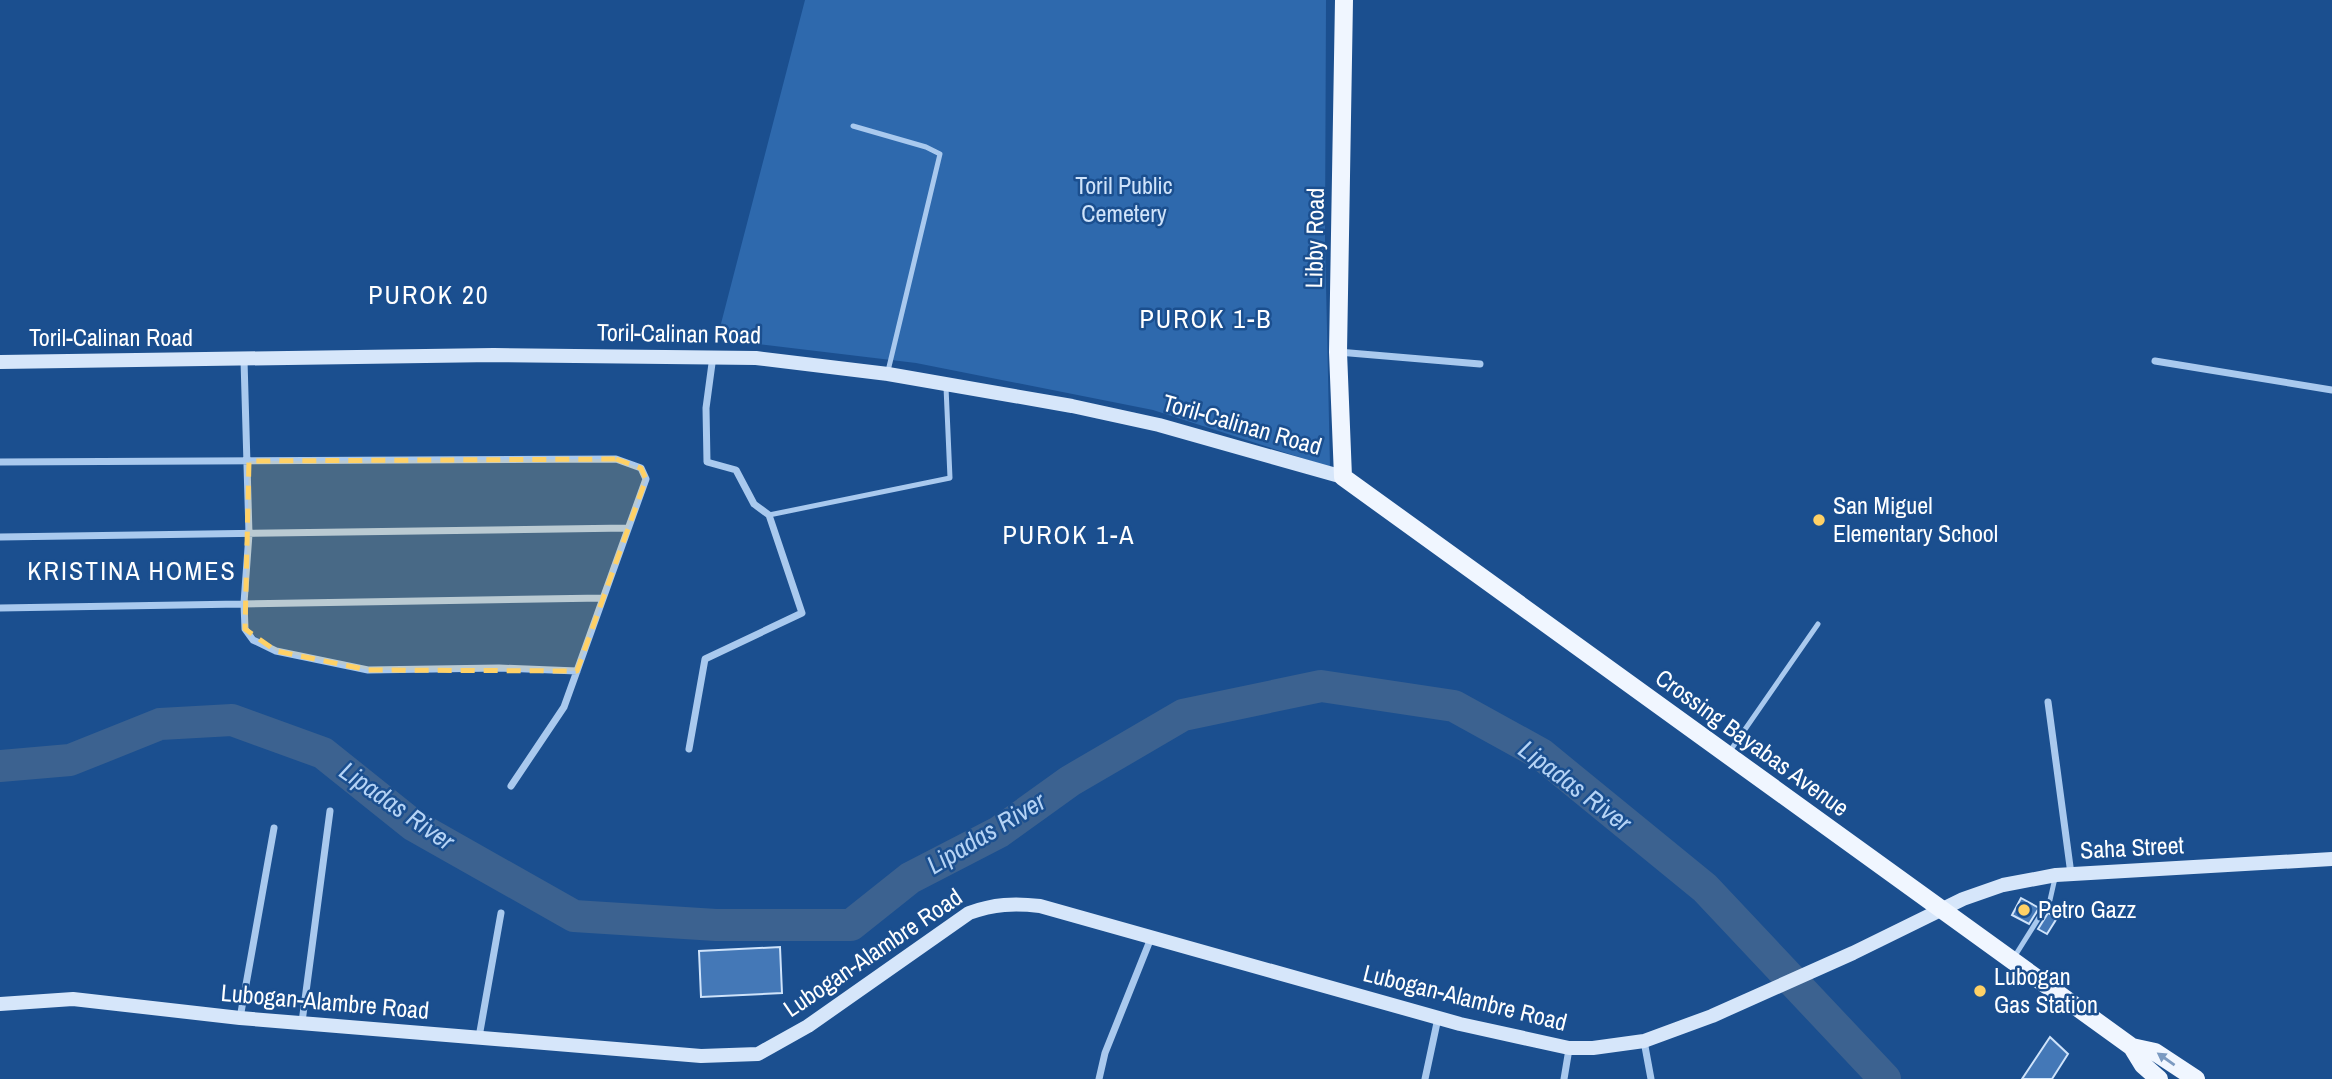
<svg xmlns="http://www.w3.org/2000/svg" width="2332" height="1079" font-family="'Archivo Narrow',sans-serif">
<style>
.green{fill:#2e69ad}
.lines{fill:none;stroke-linecap:round;stroke-linejoin:round}
.river{stroke:#3c6290;stroke-width:32}
.building{fill:#4478b7;stroke:#cfe3fa;stroke-width:2}
.lane{stroke:#a9c9ee;stroke-width:5}
.street{stroke:#a9c9ee;stroke-width:7}
.secondary{stroke:#d6e6fa;stroke-width:14}
.primary{stroke:#f0f6ff;stroke-width:18}
.oneway{fill:#7b9ac1}
.marked{fill:#ffd166;fill-opacity:0.2;stroke:#ffd166;stroke-width:5;stroke-dasharray:14 9;stroke-linejoin:round}
.poi-dot{fill:#ffd166;stroke:#1b4f8f;stroke-width:2.5}
.labels{text-anchor:middle;stroke-width:5;stroke-linejoin:round;paint-order:stroke}
.park-label{font-size:24px;fill:#cfe3fa;stroke:#1b4f8f}
.street-label{font-size:24px;fill:#fff;stroke:#1b4f8f}
.poi-label{font-size:24px;fill:#fff;stroke:#1b4f8f;text-anchor:start}
.neighbourhood-label{font-size:26px;letter-spacing:2px;fill:#fff;stroke:#1b4f8f}
.water-label{font-size:26px;font-style:italic;fill:#b5d3f5;stroke:#1b4f8f}
</style>
<rect width="100%" height="100%" fill="#1b4f8f"/>
<path class="green" d="M805 0H1326L1325 239 1330 467 1153 410 916 363 717 339Z"/>
<g class="lines">
<path class="river" d="M0 766 70 760 160 724 232 720 323 753 413 825 574 916 716 925H851L910 878 999 832 1070 781 1183 715 1321 686 1454 706 1541 754 1705 888 1885 1079"/>
</g>
<path class="building" d="M2021 898 2039 908 2029 924 2012 915Z
M2048 913 2057 918 2047 934 2038 929Z
M780 947 782 993 701 997 699 951Z
M2050 1037 2068 1054 2052 1079H2022Z"/>
<g class="lines">
<path class="lane" d="M853 126 926 147 940 154 888 371
M769 515 950 478 946 387
M1730 751 1818 624
M2013 959 2050 900 2055 878"/>
<path class="street" d="M1338 352 1480 364
M244 360 249 534 244 603 245 629 253 640 276 651 368 670 499 668 577 671
M2155 361 2332 390
M0 462 616 459 641 468 646 479 564 707 511 786
M0 537 628 528
M0 608 603 598
M2048 702 2071 874
M689 749 705 659 802 613 769 515 754 504 736 470 707 462 706 408 713 356
M240 1018 274 828
M302 1022 330 811
M479 1037 501 913
M1644 1041 1651 1079
M1099 1079 1105 1053 1151 938
M1425 1079 1438 1018
M1564 1079 1569 1049"/>
<path class="secondary" d="M0 362 494 355 756 358 888 374 1072 406 1159 425 1343 477
M0 1004 73 999 240 1018 701 1056 758 1054 808 1026 969 913C994 904 1014 903 1040 906L1460 1024 1569 1048H1593L1644 1041 1712 1016 1853 953 1963 899 2003 885 2056 875 2332 859"/>
<path class="primary" d="M1344 0 1338 352 1343 477 2132 1047 2155 1052 2196 1079
M2132 1047 2143 1065 2159 1079"/>
</g>
<defs><path id="oneway-solid" d="M-6-.8H1V-3.2L6.5 0L1 3.2V.8H-6Z" transform="scale(1.75)"/></defs>
<use class="oneway" href="#oneway-solid" transform="translate(2166 1059) rotate(-145)"/>
<path class="marked" d="M616 459 641 468 646 479 577 671 368 670 276 651 245 629 249 461Z"/>
<g class="poi-dot">
<circle cx="1819" cy="520" r="7"/>
<circle cx="2024" cy="910" r="7"/>
<circle cx="1980" cy="991" r="7"/>
</g>
<g class="labels">
<g class="park-label">
<text x="1124" y="194">Toril Public<tspan x="1124" dy="28">Cemetery</tspan></text>
</g>
<g class="street-label">
<text transform="translate(1315 238) rotate(-89)" y="8">Libby Road</text>
<text transform="translate(679 334) rotate(1)" y="8">Toril-Calinan Road</text>
<text x="111" y="346">Toril-Calinan Road</text>
<text transform="translate(1242 425) rotate(16)" y="8">Toril-Calinan Road</text>
<text transform="translate(1752 743) rotate(36)" y="8">Crossing Bayabas Avenue</text>
<text transform="translate(2132 848) rotate(-3)" y="8">Saha Street</text>
<text transform="translate(873 953) rotate(-34)" y="8">Lubogan-Alambre Road</text>
<text transform="translate(1465 998) rotate(14)" y="8">Lubogan-Alambre Road</text>
<text transform="translate(325 1002) rotate(5)" y="8">Lubogan-Alambre Road</text>
</g>
<g class="poi-label">
<text x="1833" y="514">San Miguel<tspan x="1833" dy="28">Elementary School</tspan></text>
<text x="2038" y="918">Petro Gazz</text>
<text x="1994" y="985">Lubogan<tspan x="1994" dy="28">Gas Station</tspan></text>
</g>
<g class="neighbourhood-label">
<text x="429" y="304">PUROK 20</text>
<text x="1206" y="328">PUROK 1-B</text>
<text x="1069" y="544">PUROK 1-A</text>
<text x="132" y="580">KRISTINA HOMES</text>
</g>
<g class="water-label">
<text transform="translate(1575 786) rotate(37)" y="9">Lipadas River</text>
<text transform="translate(397 806) rotate(35)" y="9">Lipadas River</text>
<text transform="translate(986 833) rotate(-31)" y="9">Lipadas River</text>
</g>
</g>
</svg>
